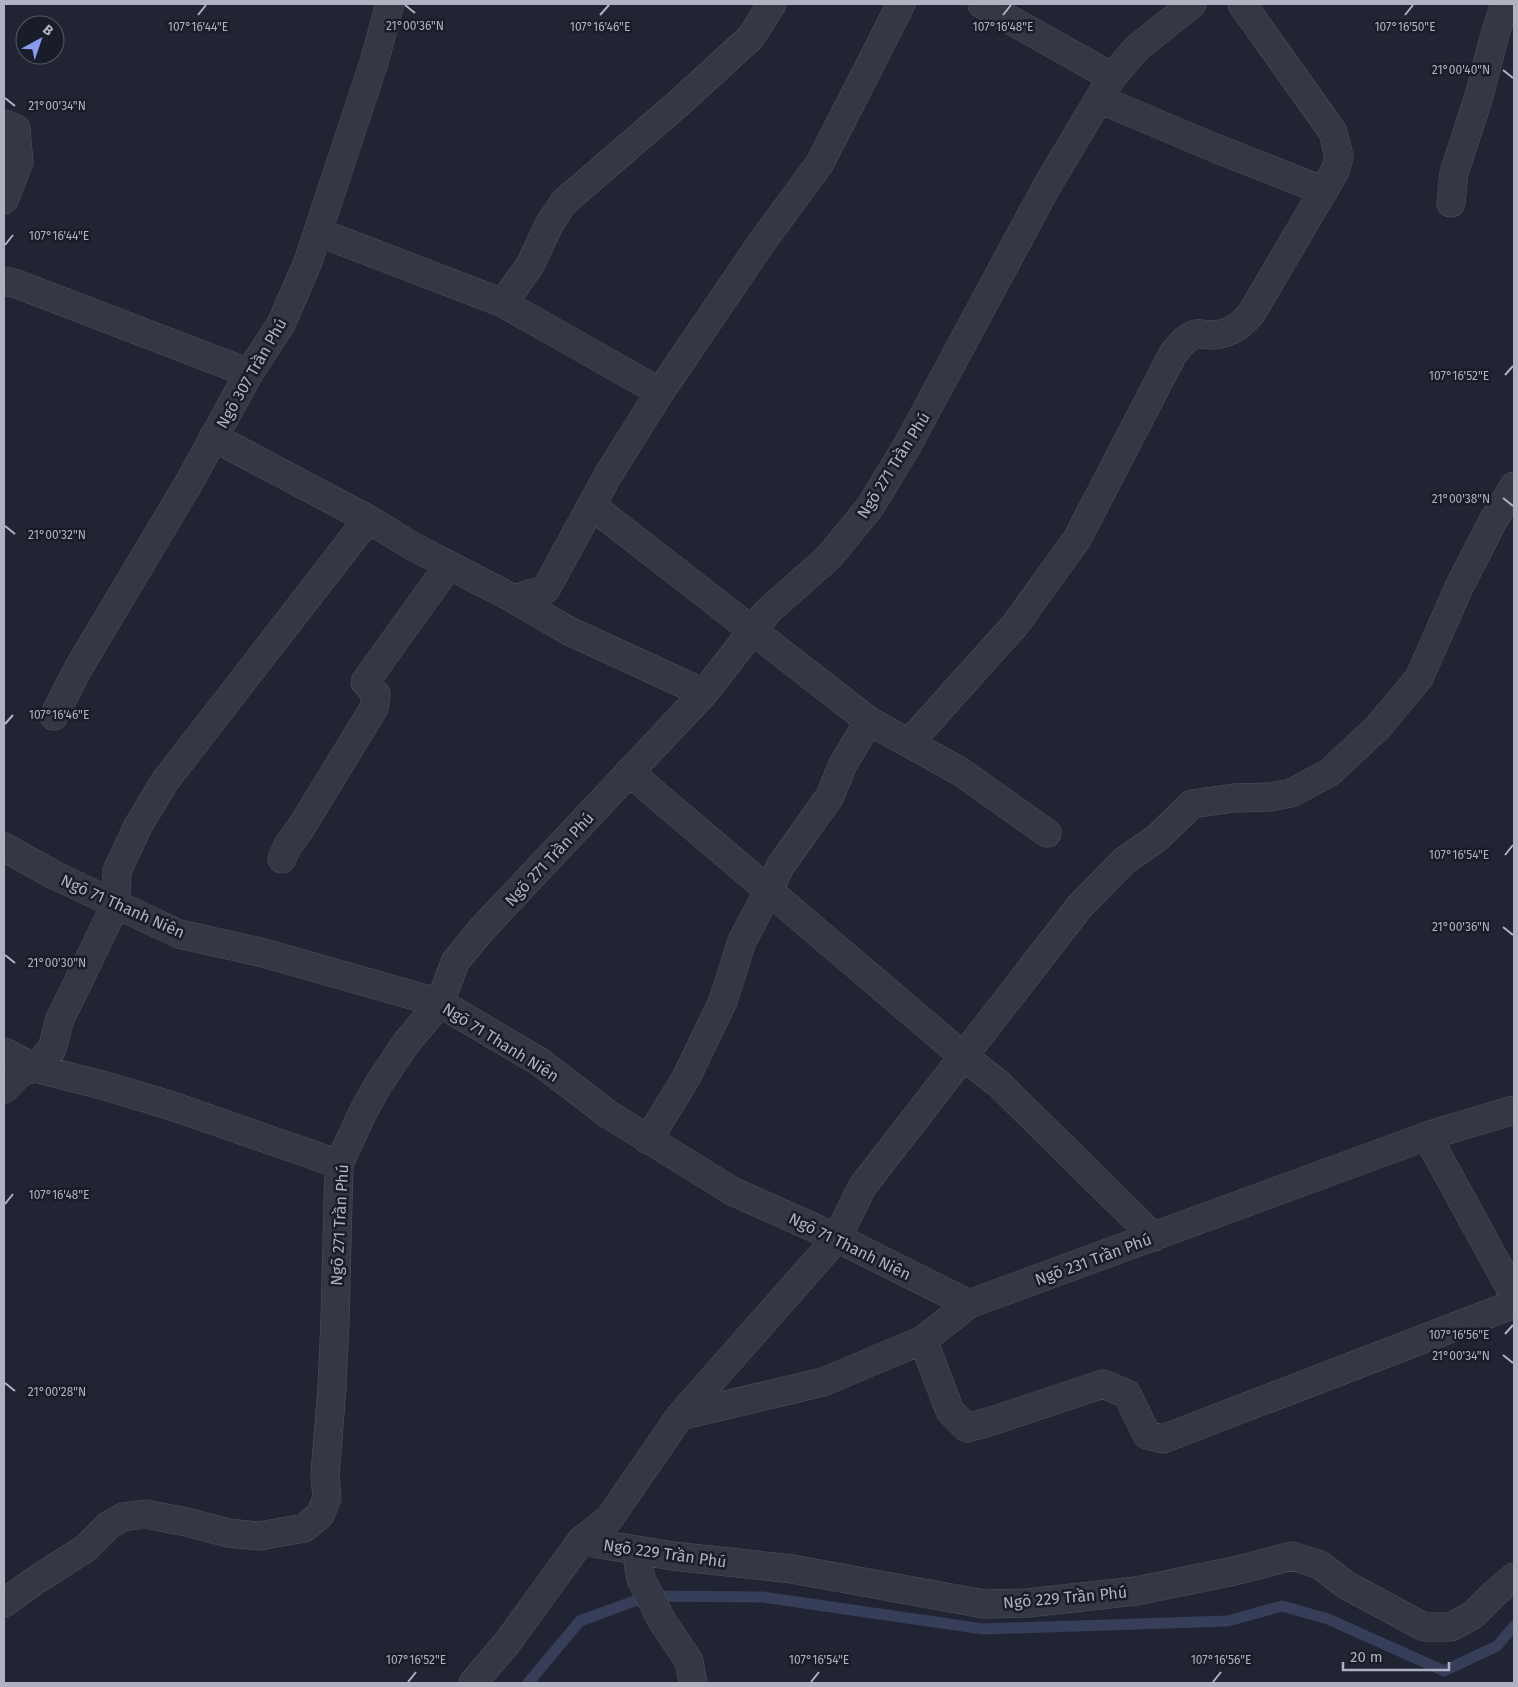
<svg xmlns="http://www.w3.org/2000/svg" width="1518" height="1687" font-family="'Fira Sans',sans-serif">
<style>
.lines{fill:none;stroke-linecap:round;stroke-linejoin:round}
.stream{stroke:#363e59;stroke-width:11}
.minor-casing{stroke:#4e525f;stroke-width:29}
.minor{stroke:#343844;stroke-width:28}
.ticks{fill:none;stroke:#aeb2c1;stroke-width:2}
.labels{text-anchor:middle;stroke-width:5;stroke-linejoin:round;paint-order:stroke}
.street-label{font-size:16px;fill:#aeb2c1;stroke:#191d29}
.ticks-label{font-size:12px;text-anchor:middle;fill:#aeb2c1;stroke:#191d29;stroke-width:5;stroke-linejoin:round;paint-order:stroke}
</style>
<rect width="100%" height="100%" fill="#212533"/>
<g class="lines">
<path class="stream" d="M528 1683 580 1621 648 1596 762 1597 983 1629 1228 1621 1282 1606 1328 1619 1444 1671 1497 1646 1514 1626"/>
<g class="minor-casing">
<path id="minor" d="M982 4 1112 77
M1099 99 1215 148 1324 191
M4 124 16 129 19 162 4 200
M1451 203 1454 173 1479 96 1495 34 1505 4
M318 232 503 303 660 392
M4 281 17 284 249 373
M503 303 530 265 550 223 564 202 679 103 751 37 772 4
M213 437 368 519 412 546 514 599 546 589 608 475 660 392 762 242 820 163 901 4
M592 506 869 721 961 772 1047 833
M514 599 569 631 704 693
M54 716 79 667 190 481 249 373 281 324 308 262 374 62 390 4
M909 743 1015 625 1077 539 1173 354C1179 347 1185 337 1196 334 1200 333 1206 335 1211 335 1228 335 1240 327 1251 314L1335 171 1339 157 1333 132 1242 4
M629 772 963 1056 999 1084 1154 1237
M4 847 54 875 179 934 260 952 440 1003 540 1062 608 1114 732 1191 837 1238 969 1304
M282 859 287 847 302 826 374 708 376 694 365 682 449 565
M4 1052 35 1068 102 1085 169 1105 339 1164
M4 1089 22 1071 35 1068 52 1049 60 1019 116 904 117 871 138 826 165 781 368 519
M1427 1136 1514 1295
M648 1140 686 1078 723 1001 742 941 769 890 781 865 830 796 843 764 869 721
M923 1340 950 1411 967 1428 995 1420 1103 1384 1127 1394 1147 1435 1163 1439 1514 1304
M680 1416 823 1382 923 1340 969 1304 1427 1136 1514 1110
M581 1541 673 1556 792 1569 984 1604 1027 1603 1136 1591 1234 1571 1292 1556 1320 1565 1346 1585 1424 1627H1451L1473 1615 1495 1593 1514 1577
M636 1550 641 1579 662 1621 689 1661 693 1683
M4 1603 36 1580 86 1548 109 1525 123 1517 145 1514 187 1522 228 1533 259 1536 304 1528 320 1515 327 1498 325 1475 332 1387 335 1320 339 1164 363 1112 378 1085 406 1043 440 1003 455 962 482 929 704 693 767 612 829 557 870 507 907 446 1047 186 1112 77 1137 48 1192 4
M473 1683 507 1643 581 1541 609 1519 680 1416 837 1238 862 1187 1080 906 1124 861 1157 838 1192 804 1234 798 1270 797 1291 793 1329 773 1378 727 1419 678 1460 585 1493 521 1514 486"/>
</g>
<use href="#minor" class="minor"/>
</g>
<path class="ticks" d="M405 5 415 13M198 15 206 5M600 15 609 5M1003 15 1011 5M1405 15 1413 5M1503 70 1513 78M5 98 15 106M5 245 13 235M1505 375 1513 366M1503 498 1513 506M5 526 15 534M5 724 13 715M1505 855 1513 845M1503 927 1513 935M5 955 15 963M5 1204 13 1194M1505 1334 1513 1325M1503 1355 1513 1363M5 1383 15 1391M408 1682 416 1672M811 1682 819 1672M1213 1682 1221 1672"/>
<g class="labels">
<g class="street-label">
<text transform="translate(251 373) rotate(-60)" y="6">Ngõ 307 Trần Phú</text>
<text transform="translate(893 465) rotate(-58)" y="6">Ngõ 271 Trần Phú</text>
<text transform="translate(549 859) rotate(-47)" y="6">Ngõ 271 Trần Phú</text>
<text transform="translate(123 906) rotate(24)" y="6">Ngõ 71 Thanh Niên</text>
<text transform="translate(501 1042) rotate(32)" y="6">Ngõ 71 Thanh Niên</text>
<text transform="translate(339 1225) rotate(-87)" y="6">Ngõ 271 Trần Phú</text>
<text transform="translate(850 1246) rotate(26)" y="6">Ngõ 71 Thanh Niên</text>
<text transform="translate(1093 1259) rotate(-20)" y="6">Ngõ 231 Trần Phú</text>
<text transform="translate(665 1553) rotate(8)" y="6">Ngõ 229 Trần Phú</text>
<text transform="translate(1065 1597) rotate(-5)" y="6">Ngõ 229 Trần Phú</text>
</g>
</g>
<g class="ticks-label">
<text x="415" y="30">21°00'36"N</text>
<text x="198" y="31">107°16'44"E</text>
<text x="600" y="31">107°16'46"E</text>
<text x="1003" y="31">107°16'48"E</text>
<text x="1405" y="31">107°16'50"E</text>
<text x="1461" y="74">21°00'40"N</text>
<text x="57" y="110">21°00'34"N</text>
<text x="59" y="240">107°16'44"E</text>
<text x="1459" y="380">107°16'52"E</text>
<text x="1461" y="503">21°00'38"N</text>
<text x="57" y="539">21°00'32"N</text>
<text x="59" y="719">107°16'46"E</text>
<text x="1459" y="859">107°16'54"E</text>
<text x="1461" y="931">21°00'36"N</text>
<text x="57" y="967">21°00'30"N</text>
<text x="59" y="1199">107°16'48"E</text>
<text x="1459" y="1339">107°16'56"E</text>
<text x="1461" y="1360">21°00'34"N</text>
<text x="57" y="1396">21°00'28"N</text>
<text x="416" y="1664">107°16'52"E</text>
<text x="819" y="1664">107°16'54"E</text>
<text x="1221" y="1664">107°16'56"E</text>
</g>
<rect width="1518" height="1687" fill="none" stroke="#aeb2c1" stroke-width="10"/>
<g transform="translate(40 40) rotate(40)"><circle r="24" fill="#191d29" stroke="#555966"/>
<path d="M0-4L9 19L0 12L-9 19Z" fill="#879ced"/>
<text y="-8" font-size="14" font-weight="bold" text-anchor="middle" fill="#aeb2c1">B</text>
</g>
<path d="M1343 1662v8h106v-8" fill="none" stroke="#aeb2c1" stroke-width="2.5"/>
<text x="1350" y="1662" font-size="15" fill="#aeb2c1" stroke="#191d29" stroke-width="4" paint-order="stroke">20 m</text>
</svg>
